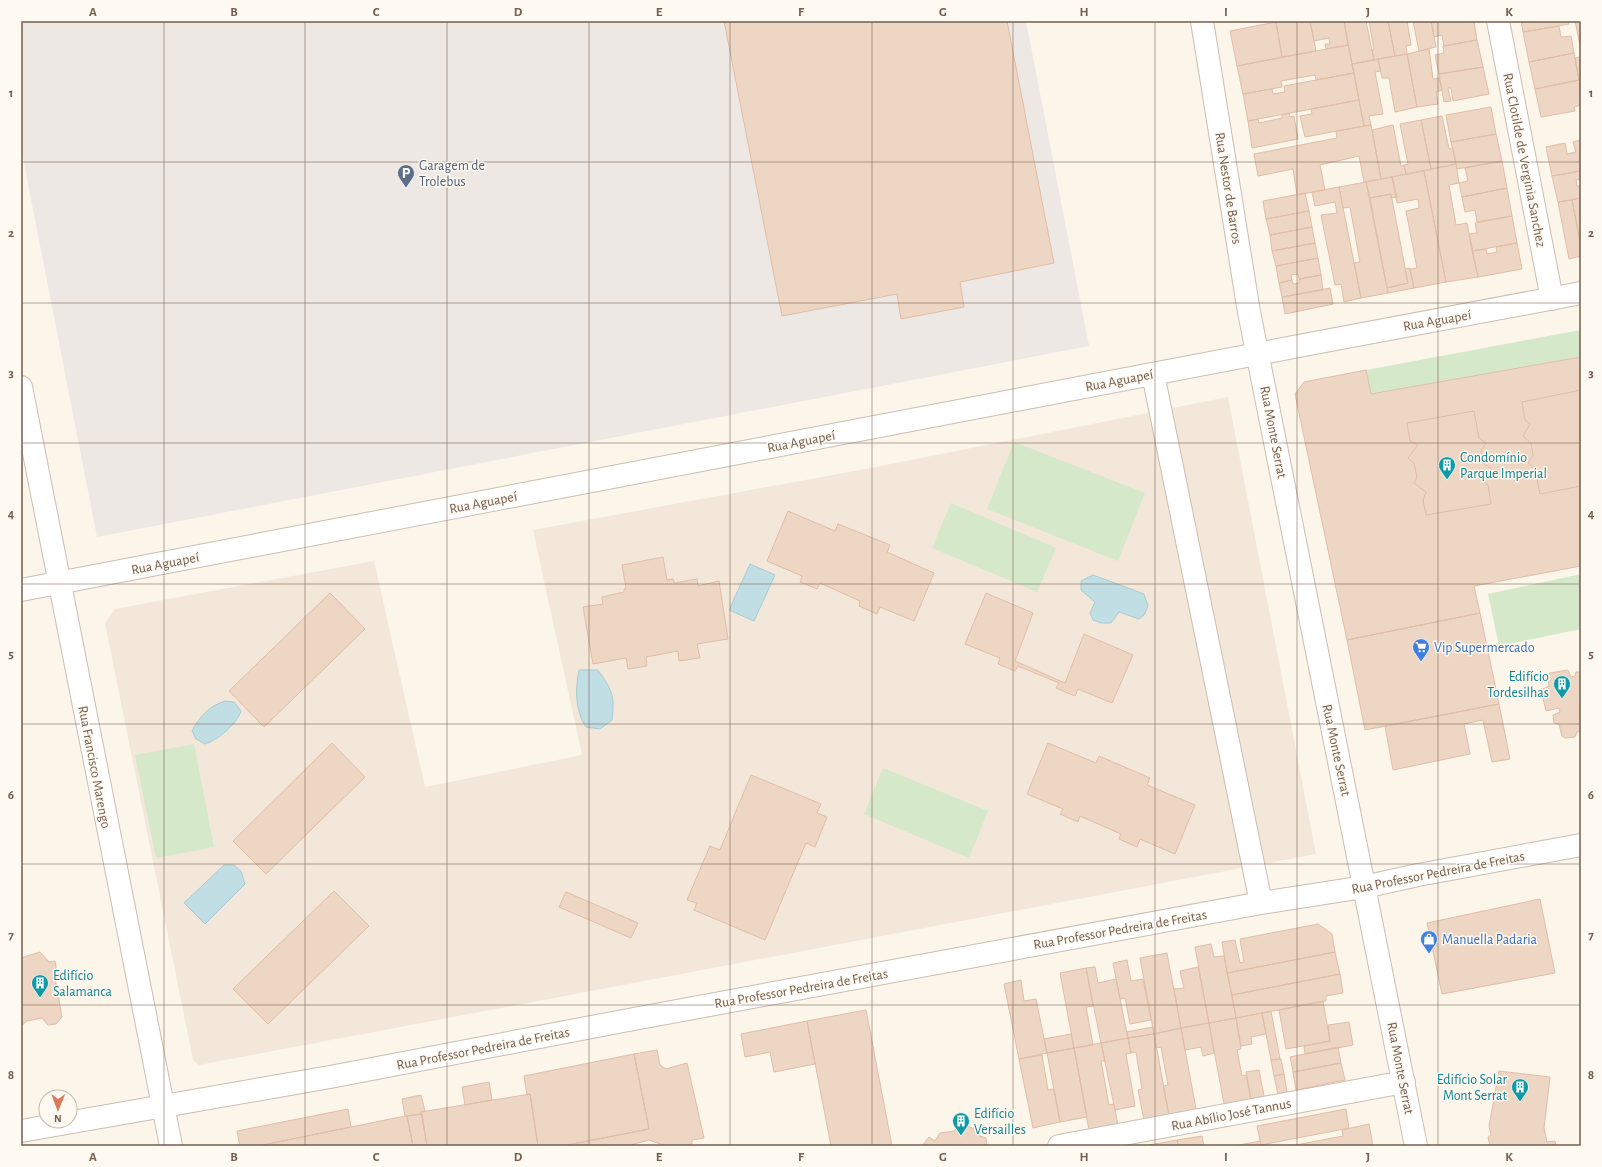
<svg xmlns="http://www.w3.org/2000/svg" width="1602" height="1167" font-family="'Alegreya Sans',sans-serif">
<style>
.residential{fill:#f2e7d9}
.industrial{fill:#ede8e3}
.green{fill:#d5e8c9}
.water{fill:#c0dee4;stroke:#a7ccd4}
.building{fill:#eed6c4;stroke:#e0bda6}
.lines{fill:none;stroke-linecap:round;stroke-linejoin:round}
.minor-casing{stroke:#cdbdb1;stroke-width:24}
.minor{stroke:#fff;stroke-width:22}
.grid{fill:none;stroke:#745d4f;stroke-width:1;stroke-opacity:0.55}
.labels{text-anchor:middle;stroke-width:3;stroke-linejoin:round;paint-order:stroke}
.street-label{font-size:14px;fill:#745d4f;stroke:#fef9f1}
.service-label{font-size:14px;fill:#4e5e75;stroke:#fef9f1;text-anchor:start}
.culture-label{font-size:14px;fill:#0d838f;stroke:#fef9f1;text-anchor:start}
.shop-label{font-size:14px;fill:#366cbe;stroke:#fef9f1;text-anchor:start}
.neatline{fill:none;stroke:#745d4f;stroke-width:1.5}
.grid-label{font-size:13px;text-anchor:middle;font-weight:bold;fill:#745d4f}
</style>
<rect width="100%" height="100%" fill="#fbf5ea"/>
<path class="residential" d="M1228 397 1316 854 199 1065 193 1060 105 623 115 609 374 561 425 787 582 755 533 530 876 467Z"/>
<path class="industrial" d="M21 21H1026L1089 346 97 537 21 148Z"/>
<path class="green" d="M1581 330V357L1371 394 1366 370Z
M1014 442 1145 493 1118 561 987 509Z
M951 503 1056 548 1037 592 932 548Z
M1581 574V629L1499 646 1488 594Z
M194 744 214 847 156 858 135 755Z
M883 768 988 811 969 858 864 814Z"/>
<path class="water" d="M750 564 775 575 754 621 729 610Z
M1093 575 1144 594 1148 606 1144 615 1139 619 1119 612 1111 623H1101L1093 620 1090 613 1095 602 1081 590V581Z
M579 670H598C612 690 615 695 612 720L600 729 586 727C575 710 575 690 579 670Z
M225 701 234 702 241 711C237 724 218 740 205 744L196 739 192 731C200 716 209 706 225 701Z
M224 865H234L241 871 245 884 205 924 184 903Z"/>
<path class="building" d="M724 21H1007L1054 263 960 282 964 307 901 319 897 294 782 316Z
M1280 21H1310L1316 51 1282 57 1276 22Z
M1310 21H1344L1348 45 1326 49 1325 44H1330L1329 38 1314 41Z
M1344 21H1366L1374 60 1352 64Z
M1369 21H1388L1395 56 1374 60 1372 50 1374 49Z
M1388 21H1407L1411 45 1406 46 1407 54 1395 56Z
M1413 21H1431L1436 47 1419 51Z
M1431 21H1474L1477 40 1444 46 1442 35 1434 37Z
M1521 21H1568L1569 24 1523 32Z
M1575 21H1581V50Z
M1276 22 1282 57 1237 66 1230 31Z
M1559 26 1561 37 1571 36 1574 53 1529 62 1523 32Z
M1477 40 1483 67 1439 74 1435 55 1444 53 1443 46Z
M1348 45 1354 73 1316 80 1315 75 1281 81 1282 87 1243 94 1237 66Z
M1429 49 1433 79 1439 78 1442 90 1436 92 1438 104 1417 107 1407 54Z
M1574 53 1579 80 1535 89 1529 62Z
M1407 54 1417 107 1395 112 1389 78H1382L1378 59Z
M1581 57V80H1579L1575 58Z
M1378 59 1381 71 1375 72 1383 114 1369 116 1371 125 1364 126 1352 64Z
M1483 67 1489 94 1453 101 1451 88H1448L1451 101 1444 102 1439 74Z
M1354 73 1359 100 1248 121 1243 94 1272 89 1273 94 1285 92 1284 86Z
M1579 80H1581V105L1574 107 1575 111 1541 117 1535 89Z
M1359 100 1364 126 1305 137 1300 116 1312 114 1311 109Z
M1491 107 1496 134 1451 142 1446 115Z
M1289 113 1290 117 1294 116 1298 139 1252 148 1248 121 1258 119 1259 123 1282 118V115Z
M1442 116 1449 149 1453 148 1456 164 1431 169 1421 120Z
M1421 120 1431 169 1406 174 1404 165 1408 164 1400 124Z
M1371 125 1381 179 1364 182 1359 156 1320 165 1325 190 1297 195 1293 169 1258 176 1254 154 1337 138 1336 131Z
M1393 125 1401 166 1404 165 1406 174 1381 179 1372 130Z
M1496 134 1502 161 1457 169 1451 142Z
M1581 140V171L1552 176 1546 147 1565 143 1567 154 1576 152 1573 142Z
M1502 161 1507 188 1462 197 1459 183 1468 181 1465 168Z
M1456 164 1459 183 1449 185 1456 225 1467 223 1478 277 1446 282 1424 171Z
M1424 171 1446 282 1414 288 1410 269 1417 268 1406 211 1419 208 1418 199 1397 203 1392 177Z
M1581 171V179L1576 180 1577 186H1581V198L1558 202 1552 176Z
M1392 177 1397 197 1391 198V194L1370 198 1366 182Z
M1366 182 1388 293 1361 298 1354 263 1360 262 1350 207 1343 208 1339 187Z
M1339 187 1361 298 1344 302 1341 284 1335 285 1321 215 1337 213 1335 202 1315 206 1312 192Z
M1507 188 1512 216 1477 222 1475 210 1465 212 1462 197Z
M1305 193 1309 211 1266 219 1263 201Z
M1391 194 1408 283 1387 288 1370 198Z
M1581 198V246L1572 200Z
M1572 200 1581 246V256L1569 259 1558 202Z
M1309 211 1312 227 1270 235 1266 219Z
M1512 216 1517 243 1472 251 1469 234 1477 233 1475 223Z
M1312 227 1315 243 1272 251 1270 235Z
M1315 243 1318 258 1276 266 1272 251Z
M1517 243 1522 269 1478 277 1472 251 1486 249 1487 254 1497 252 1496 247Z
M1318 258 1321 275 1299 279 1298 274 1291 275 1292 280 1279 283 1276 266Z
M1405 269 1410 268 1414 288 1388 293 1387 288 1408 283Z
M1321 275 1323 290 1282 297 1279 283 1292 280 1293 284 1299 283V279Z
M1330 288 1333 304 1285 314 1282 297Z
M1581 357V566L1474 586 1480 613 1347 640 1295 394 1304 382 1366 370 1371 394Z
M1581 390V486L1540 494 1537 479 1541 472 1528 463 1533 456 1531 443 1523 436 1530 424 1525 420 1522 402Z
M1474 411 1479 438 1486 443 1481 451 1484 464 1492 469 1483 481 1488 485 1491 504 1426 515 1423 500 1426 492 1414 483 1417 477 1414 463 1408 458 1418 445 1410 441 1407 423Z
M788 511 835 531 838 524 890 545 887 552 934 573 914 621 880 607 877 614 859 606 860 601 820 583 817 589 800 582 802 576 767 561Z
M663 557 667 580 673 579 674 583 697 579 698 586 719 581 728 639 697 644 700 658 679 661 678 651 646 657 647 666 628 669 626 658 593 664 583 607 603 604 602 597 624 592V589L626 588 622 565Z
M330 593 365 629 264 727 229 691Z
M986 593 1033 613 1015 661 1065 683 1084 634 1133 655 1112 703 1078 689 1075 696 1056 688 1059 683 1018 666 1015 671 998 664 1000 658 965 644Z
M1480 613 1499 704 1365 730 1347 640Z
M1568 670 1571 677 1575 676 1576 672H1581V731L1577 732 1575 737 1565 738 1562 736 1559 724 1554 723 1553 715 1560 712 1559 708 1546 711 1541 690 1549 686 1547 675 1550 673Z
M1499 704 1510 759 1492 762 1483 720 1464 724 1470 754 1393 770 1385 726Z
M332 743 365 777 266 874 233 841Z
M1048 743 1096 763 1099 756 1150 778 1147 785 1195 805 1175 854 1140 839 1137 847 1119 839 1121 834 1080 816 1078 822 1060 814 1063 809 1027 794Z
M751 775 821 804 817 813 827 817 815 847 806 843 765 940 694 910 697 903 687 900 710 846 720 850Z
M334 891 369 926 268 1024 233 989Z
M566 892 638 923 631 938 559 907Z
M1540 899 1555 973 1442 994 1427 923Z
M1318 924 1332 934 1335 952 1227 973 1222 942 1235 940 1240 963 1244 962 1240 939Z
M1211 944 1214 957 1224 956 1236 1018 1209 1023 1195 947Z
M40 952 49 962 55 961 58 978H55L62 1017 56 1024 48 1025 42 1018 27 1021 21 1026V958Z
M1335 952 1340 974 1232 995 1227 973Z
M1167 953 1181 1028 1154 1034 1140 958Z
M1127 960 1131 981 1143 979 1151 1020 1130 1024 1125 998 1120 999 1113 963Z
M1095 967 1098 983 1116 979 1128 1038 1101 1043 1086 968Z
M1198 967 1209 1023 1181 1028 1174 989 1184 988 1180 971Z
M1086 968 1093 1006 1086 1007 1093 1045 1074 1048 1060 973Z
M1340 974 1343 993 1326 996V1001L1236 1018 1232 995Z
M1021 980 1024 1001 1036 999 1047 1053 1019 1059 1004 984Z
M1323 1001 1330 1041 1286 1049 1279 1010Z
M866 1010 892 1146H831L807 1021Z
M1271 1011 1280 1059 1271 1060 1262 1013Z
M1262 1013 1266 1034 1251 1037 1252 1044 1241 1046 1236 1018Z
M1236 1018 1241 1049 1237 1050 1242 1076 1246 1075 1251 1099 1224 1104 1209 1023Z
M807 1021 815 1064 774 1072 770 1052 745 1057 741 1034Z
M1349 1022 1353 1045 1305 1054 1304 1046 1330 1041 1328 1025Z
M1209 1023 1214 1053 1203 1056 1201 1047 1185 1050 1181 1028Z
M1152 1027 1154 1034 1128 1038 1127 1032Z
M1181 1028 1196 1109 1169 1115 1163 1086 1168 1085 1161 1047 1156 1048 1154 1034Z
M1071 1034 1074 1048 1047 1053 1044 1039Z
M1154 1034 1169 1115 1144 1120 1138 1090 1142 1089 1136 1052 1131 1053 1128 1038Z
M1128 1038 1131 1053 1126 1054 1135 1106 1115 1110 1101 1043Z
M1101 1043 1105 1061H1101L1109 1105 1114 1104 1118 1125 1089 1130 1074 1048Z
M1338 1047 1341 1063 1293 1072 1290 1057Z
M1074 1048 1087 1117 1060 1122 1047 1053Z
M657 1050 660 1065 666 1069 687 1063 704 1138 692 1140V1144L678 1146H666L649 1140 627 1146H562L649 1129 634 1054Z
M634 1054 649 1129 562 1146H538L530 1094 527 1095 524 1076Z
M1042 1055 1048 1090 1054 1089 1060 1122 1033 1128 1019 1059Z
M1281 1059 1284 1074 1274 1076 1271 1060Z
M1341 1063 1345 1080 1296 1090 1293 1072Z
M1259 1070 1264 1096 1251 1099 1246 1072Z
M1499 1071 1550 1077 1544 1128 1547 1142 1555 1141 1556 1146H1490L1488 1137 1491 1135 1489 1126Z
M1284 1074 1287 1092 1278 1094 1274 1076Z
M489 1082 492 1100 465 1105 462 1087Z
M530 1094 538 1146H427L421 1112Z
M421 1095 425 1111 421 1112 422 1114 405 1116 402 1099Z
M348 1109 351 1127 258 1146H240L237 1131Z
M1346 1109 1349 1128 1261 1145 1257 1126Z
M422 1114 427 1146H413L407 1116Z
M405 1116H407L413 1146H258Z
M1369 1124 1373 1146H1291L1343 1136 1342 1130Z
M966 1125 976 1130 977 1135 986 1138 987 1146H922L929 1137 935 1141 940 1133 954 1131 958 1126Z
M1202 1136 1204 1146H1178L1177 1140Z
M1177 1140 1178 1146 1149 1145Z
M1260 1141 1261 1146 1239 1145Z"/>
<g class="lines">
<g class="minor-casing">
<path id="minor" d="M1202 21 1249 312 1416 1146
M1498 21 1552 299
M1153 374 1261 903
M21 387 171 1146
M21 590 1304 345 1581 293
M21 1131 330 1077 623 1021 1261 903 1364 887 1418 875 1581 845
M1059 1146 1404 1082"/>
</g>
<use href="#minor" class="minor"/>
</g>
<path class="grid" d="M164 21V1146M305 21V1146M447 21V1146M589 21V1146M730 21V1146M872 21V1146M1013 21V1146M1155 21V1146M1297 21V1146M1438 21V1146M21 162H1581M21 303H1581M21 443H1581M21 584H1581M21 724H1581M21 864H1581M21 1005H1581"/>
<defs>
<g id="parking-pin" transform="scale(0.9)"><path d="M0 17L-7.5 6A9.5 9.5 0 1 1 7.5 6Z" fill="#5c6f8a" stroke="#fef9f1"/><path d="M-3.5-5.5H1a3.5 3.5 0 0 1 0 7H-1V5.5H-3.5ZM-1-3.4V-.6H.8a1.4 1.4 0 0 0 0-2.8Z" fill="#fff"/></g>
<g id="building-pin" transform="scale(0.9)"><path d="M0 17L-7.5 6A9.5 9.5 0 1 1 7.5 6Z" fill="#0f9aa8" stroke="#fef9f1"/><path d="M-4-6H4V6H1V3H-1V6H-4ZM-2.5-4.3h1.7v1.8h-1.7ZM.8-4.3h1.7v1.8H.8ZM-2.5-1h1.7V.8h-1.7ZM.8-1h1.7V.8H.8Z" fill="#fff"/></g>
<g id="supermarket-pin" transform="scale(0.9)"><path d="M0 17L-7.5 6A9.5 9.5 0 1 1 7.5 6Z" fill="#3f7fe0" stroke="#fef9f1"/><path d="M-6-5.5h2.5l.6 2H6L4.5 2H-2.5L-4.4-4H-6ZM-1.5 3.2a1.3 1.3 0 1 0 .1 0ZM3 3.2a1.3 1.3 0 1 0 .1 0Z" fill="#fff"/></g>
<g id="shop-pin" transform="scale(0.9)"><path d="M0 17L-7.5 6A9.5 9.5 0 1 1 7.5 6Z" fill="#3f7fe0" stroke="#fef9f1"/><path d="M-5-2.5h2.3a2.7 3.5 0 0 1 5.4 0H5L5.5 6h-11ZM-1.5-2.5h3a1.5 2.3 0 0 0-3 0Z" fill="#fff"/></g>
</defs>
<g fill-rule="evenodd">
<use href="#parking-pin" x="406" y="173"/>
<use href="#building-pin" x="1447" y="465"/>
<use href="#supermarket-pin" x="1421" y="647"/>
<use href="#building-pin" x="1562" y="684"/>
<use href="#shop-pin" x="1429" y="939"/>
<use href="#building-pin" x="40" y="983"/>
<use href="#building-pin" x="1520" y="1087"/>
<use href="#building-pin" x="961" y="1121"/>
</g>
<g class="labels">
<g class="street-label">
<text transform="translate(1525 160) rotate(79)" y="5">Rua Clotilde de Verginia Sanchez</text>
<text transform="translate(1229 188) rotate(81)" y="5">Rua Nestor de Barros</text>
<text transform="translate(1437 320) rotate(-10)" y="5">Rua Aguapeí</text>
<text transform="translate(1119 380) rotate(-11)" y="5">Rua Aguapeí</text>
<text transform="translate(1274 432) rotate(79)" y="5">Rua Monte Serrat</text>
<text transform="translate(801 441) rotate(-11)" y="5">Rua Aguapeí</text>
<text transform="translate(483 502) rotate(-11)" y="5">Rua Aguapeí</text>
<text transform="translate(165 563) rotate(-11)" y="5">Rua Aguapeí</text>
<text transform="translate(1337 750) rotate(78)" y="5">Rua Monte Serrat</text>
<text transform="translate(95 767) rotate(79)" y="5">Rua Francisco Marengo</text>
<text transform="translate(1438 872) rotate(-11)" y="5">Rua Professor Pedreira de Freitas</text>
<text transform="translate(1120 929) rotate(-10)" y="5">Rua Professor Pedreira de Freitas</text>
<text transform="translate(801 988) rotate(-10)" y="5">Rua Professor Pedreira de Freitas</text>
<text transform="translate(483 1048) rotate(-11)" y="5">Rua Professor Pedreira de Freitas</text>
<text transform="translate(1401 1068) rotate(79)" y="5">Rua Monte Serrat</text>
<text transform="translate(1231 1114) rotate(-11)" y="5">Rua Abílio José Tannus</text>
</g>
<g class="service-label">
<text x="419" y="170">Garagem de<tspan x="419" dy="16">Trolebus</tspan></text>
</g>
<g class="culture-label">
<text x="1460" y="462">Condomínio<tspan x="1460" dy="16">Parque Imperial</tspan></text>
<text x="1549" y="681" text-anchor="end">Edifício<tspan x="1549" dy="16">Tordesilhas</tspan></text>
<text x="53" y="980">Edifício<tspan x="53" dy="16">Salamanca</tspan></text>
<text x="1507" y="1084" text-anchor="end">Edifício Solar<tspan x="1507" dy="16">Mont Serrat</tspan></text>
<text x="974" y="1118">Edifício<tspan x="974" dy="16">Versailles</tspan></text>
</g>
<g class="shop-label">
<text x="1434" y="652">Vip Supermercado</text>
<text x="1442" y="944">Manuella Padaria</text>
</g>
</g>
<rect width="1602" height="1167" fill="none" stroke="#fef9f1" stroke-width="44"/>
<g transform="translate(58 1109) rotate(181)"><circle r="19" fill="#fef9f1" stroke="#c7bbb0"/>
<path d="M0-3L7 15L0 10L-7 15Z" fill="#da7a5b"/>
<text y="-6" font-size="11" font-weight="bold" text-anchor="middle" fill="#745d4f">N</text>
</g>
<rect x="22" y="22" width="1558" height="1123" class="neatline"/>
<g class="grid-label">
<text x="93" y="16">A</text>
<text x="234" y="16">B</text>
<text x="376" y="16">C</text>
<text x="518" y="16">D</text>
<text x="659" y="16">E</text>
<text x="801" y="16">F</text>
<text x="943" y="16">G</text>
<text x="1084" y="16">H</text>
<text x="1226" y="16">I</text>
<text x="1368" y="16">J</text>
<text x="1509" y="16">K</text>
<text x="11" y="97">1</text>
<text x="1591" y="97">1</text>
<text x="11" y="237">2</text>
<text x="1591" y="237">2</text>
<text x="11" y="377">3</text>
<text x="1591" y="377">3</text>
<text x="11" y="518">4</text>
<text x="1591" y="518">4</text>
<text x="11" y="658">5</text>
<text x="1591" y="658">5</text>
<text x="11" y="799">6</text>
<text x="1591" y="799">6</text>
<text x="11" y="939">7</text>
<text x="1591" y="939">7</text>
<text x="11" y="1079">8</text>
<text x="1591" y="1079">8</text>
<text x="93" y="1161">A</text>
<text x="234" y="1161">B</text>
<text x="376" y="1161">C</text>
<text x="518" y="1161">D</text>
<text x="659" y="1161">E</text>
<text x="801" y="1161">F</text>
<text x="943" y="1161">G</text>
<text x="1084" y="1161">H</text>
<text x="1226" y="1161">I</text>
<text x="1368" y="1161">J</text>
<text x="1509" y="1161">K</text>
</g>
</svg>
